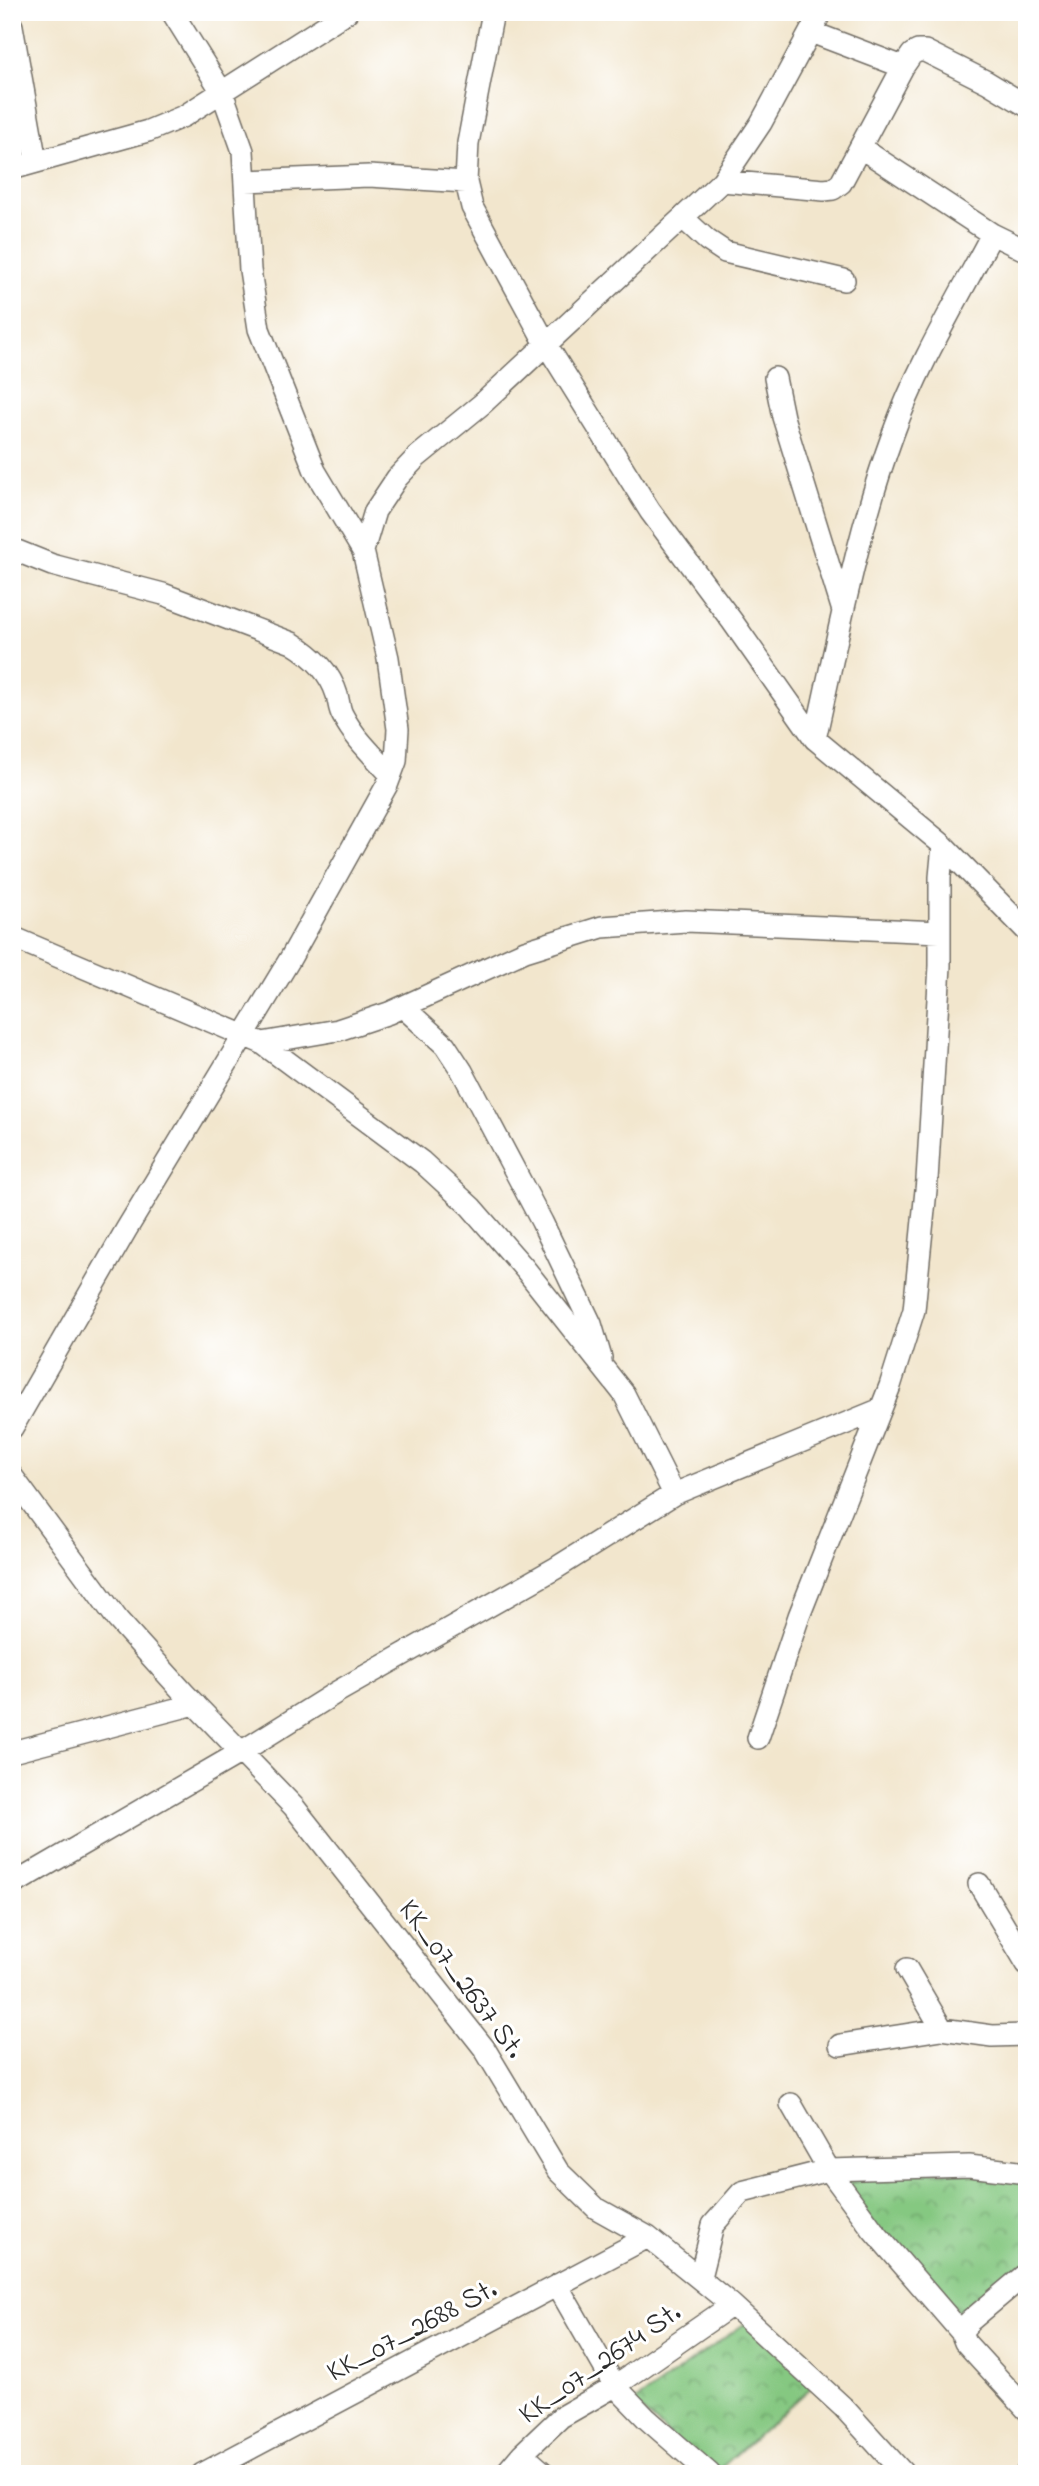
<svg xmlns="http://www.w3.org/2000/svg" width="1039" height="2486" font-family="'Indie Flower',sans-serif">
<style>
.park{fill:url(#park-crowns);stroke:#587a56;stroke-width:2}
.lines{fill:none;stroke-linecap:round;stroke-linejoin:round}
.minor-casing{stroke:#716c64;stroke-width:24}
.minor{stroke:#fff;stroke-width:21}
.labels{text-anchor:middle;stroke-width:6;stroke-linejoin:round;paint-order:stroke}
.street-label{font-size:30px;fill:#2b2b2b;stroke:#fff}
</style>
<defs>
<pattern id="park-crowns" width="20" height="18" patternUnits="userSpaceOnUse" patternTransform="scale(1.75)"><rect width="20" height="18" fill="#85c881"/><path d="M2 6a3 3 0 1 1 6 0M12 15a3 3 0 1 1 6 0" fill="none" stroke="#6da36a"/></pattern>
</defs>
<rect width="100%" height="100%" fill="#fff"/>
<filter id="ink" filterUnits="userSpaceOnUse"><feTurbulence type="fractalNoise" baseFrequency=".0143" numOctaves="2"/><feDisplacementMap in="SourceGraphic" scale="14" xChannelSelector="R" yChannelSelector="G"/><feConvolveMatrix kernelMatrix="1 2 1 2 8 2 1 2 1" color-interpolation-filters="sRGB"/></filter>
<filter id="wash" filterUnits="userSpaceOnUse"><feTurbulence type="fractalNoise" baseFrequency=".00686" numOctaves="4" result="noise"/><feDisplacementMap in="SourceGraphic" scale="28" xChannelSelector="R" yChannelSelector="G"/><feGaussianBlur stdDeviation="1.57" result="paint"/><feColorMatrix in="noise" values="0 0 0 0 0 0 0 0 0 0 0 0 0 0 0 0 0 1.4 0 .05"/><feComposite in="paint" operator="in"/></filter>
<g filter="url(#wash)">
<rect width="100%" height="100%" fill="#f2e6cd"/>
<path class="park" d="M829 2170 1027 2173V2275L961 2332Z
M751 2319 814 2385 714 2474 633 2403Z"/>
</g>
<g filter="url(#ink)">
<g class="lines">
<g class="minor-casing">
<path id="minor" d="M493 12 468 143 466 182 472 207 546 344 650 511 732 621 815 739 943 845 940 877V966L927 1180 914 1310 890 1386 799 1616 758 1738
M12 26 36 162
M811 32 903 67
M861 148 992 234 1027 251
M12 169 148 131 184 116 347 12
M245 181 369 176 466 182
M722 181 824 190 833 189 841 183 903 67 912 54 918 51H925L987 82 1027 106
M683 218 707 240 725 252 844 280
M775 378 783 417 843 611
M12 549 52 565 163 594 292 643C312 655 330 672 337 695 339 702 339 710 343 716 355 739 374 756 391 775
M363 551 375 511 397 478 417 457 482 404 722 181 761 123 821 12
M815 739C838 637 857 532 893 434 918 364 958 299 992 234
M943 845 1027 931
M12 937 262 1043 422 1162 471 1207 525 1269 624 1394 674 1494
M403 1007 445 1045 462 1071 542 1222 591 1324 601 1358
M262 1043 338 1030 389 1013 525 951 602 927 686 921 940 932
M12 1428 126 1230 290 959 387 785 396 761 398 729 388 658 363 551 315 471 259 329 250 270 243 151 222 92 172 12
M12 1476 118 1620 184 1693 294 1807 484 2048 558 2171 596 2208 648 2237 732 2305 843 2407 904 2474
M12 1752 195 1704
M979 1884 1027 1964
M12 1885 241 1752 337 1692 556 1568 674 1494 881 1409
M907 1969 942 2029
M840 2045 942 2029 992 2036 1027 2035
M791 2104 829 2170 873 2230 961 2332 965 2342 1027 2410
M700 2277 713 2225 742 2192 829 2170 969 2166 1027 2173
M557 2285 615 2386 647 2419 710 2474
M961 2332 970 2321 1027 2273
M522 2454 545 2474
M202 2474 648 2237
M505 2474 522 2454 561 2417 615 2386 732 2305
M1026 2474 1027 2472"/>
</g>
<use href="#minor" class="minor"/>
</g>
</g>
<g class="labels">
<g class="street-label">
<text transform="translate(463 1978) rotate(53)" y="10">KK_07_2637 St.</text>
<text transform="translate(411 2329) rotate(-28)" y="10">KK_07_2688 St.</text>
<text transform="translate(599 2362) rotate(-35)" y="10">KK_07_2674 St.</text>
</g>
</g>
<rect width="1039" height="2486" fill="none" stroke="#fff" stroke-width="42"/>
</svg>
